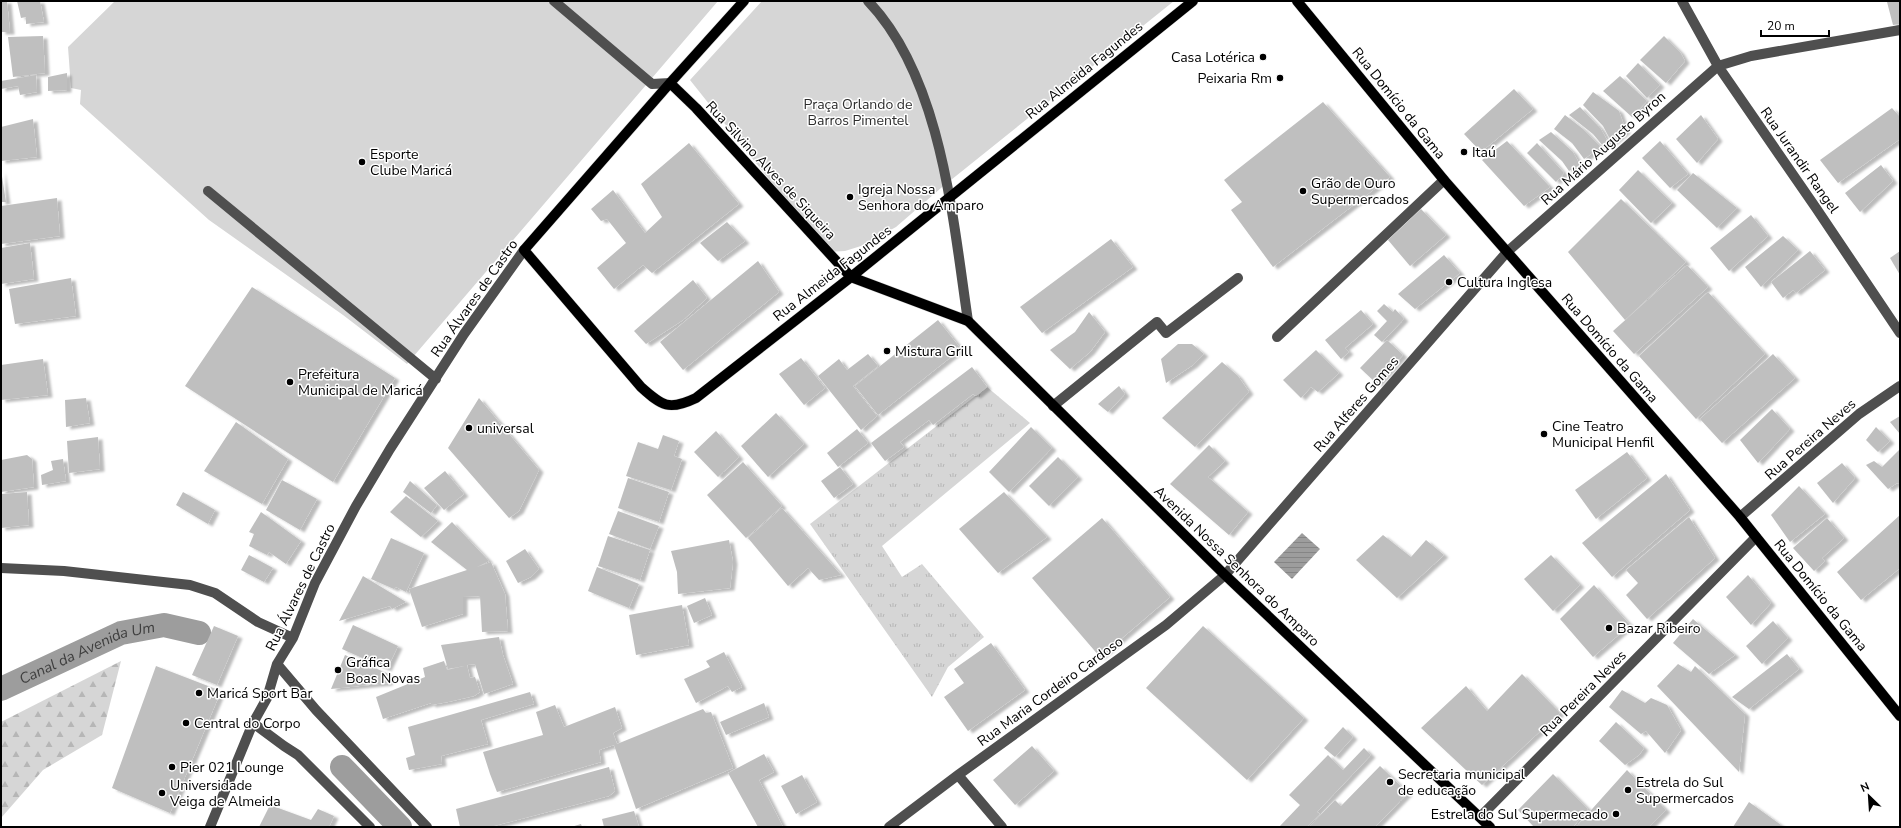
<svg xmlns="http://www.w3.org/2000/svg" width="1901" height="828" font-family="'Nunito Sans',sans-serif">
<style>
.grass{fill:url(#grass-tufts)}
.forest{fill:url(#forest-firs)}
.park{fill:#d6d6d6}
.water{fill:url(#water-rules)}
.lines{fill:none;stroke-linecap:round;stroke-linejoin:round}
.canal{stroke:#9d9d9d;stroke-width:24}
.building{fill:#bfbfbf;filter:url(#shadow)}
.major-casing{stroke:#dbdbdb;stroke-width:11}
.minor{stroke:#4f4f4f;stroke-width:10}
.major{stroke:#000;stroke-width:10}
.poi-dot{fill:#000;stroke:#fff;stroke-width:1.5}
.labels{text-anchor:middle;stroke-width:3;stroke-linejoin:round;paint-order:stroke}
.poi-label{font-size:14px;fill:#000;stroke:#fff;text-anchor:start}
.street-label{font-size:14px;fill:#000;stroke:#fff}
.park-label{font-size:14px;fill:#2d2d2d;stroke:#fff}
.water-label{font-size:15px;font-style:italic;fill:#3e3e3e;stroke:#fff}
</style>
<defs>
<pattern id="grass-tufts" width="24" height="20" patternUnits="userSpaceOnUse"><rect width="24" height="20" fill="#d6d6d6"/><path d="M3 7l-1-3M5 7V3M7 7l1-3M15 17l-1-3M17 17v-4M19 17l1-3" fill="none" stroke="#b6b6b6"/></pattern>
<pattern id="forest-firs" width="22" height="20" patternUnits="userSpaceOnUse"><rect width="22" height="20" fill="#d6d6d6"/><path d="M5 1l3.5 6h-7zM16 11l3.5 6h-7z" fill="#b6b6b6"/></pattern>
<pattern id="water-rules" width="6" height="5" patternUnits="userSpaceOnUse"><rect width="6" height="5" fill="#9d9d9d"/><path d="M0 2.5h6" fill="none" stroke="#858585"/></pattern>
<filter id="shadow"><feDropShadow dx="4.5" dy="2.5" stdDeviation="1" flood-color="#0004"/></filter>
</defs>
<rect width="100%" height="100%" fill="#fff"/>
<path class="grass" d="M987 387 1030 423 882 546 902 577 922 564 984 637 948 667 932 697 810 524Z"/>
<path class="forest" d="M121 661 102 735 43 770 1 818V722Z"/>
<path class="park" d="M115 1H718L407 364 343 315 209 220 80 104 81 90 71 88 68 47Z
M762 1H1174L941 188 896 227 861 246 845 251 827 252 690 80Z"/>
<path class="water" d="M1302 533 1320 549 1292 579 1274 562Z"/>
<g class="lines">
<g class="canal">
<path id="s1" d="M1 689 121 633 164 625 199 633"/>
<path d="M342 767 400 827"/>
</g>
</g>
<path class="building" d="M1 1H7L10 32H1Z
M17 1H40L44 22 26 24V17L21 18Z
M1900 1V24L1893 25 1887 2Z
M43 36 45 73 13 77 8 37Z
M1664 36 1680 52 1685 61 1666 83 1640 60Z
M1638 63 1660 85 1647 98 1626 76Z
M67 73V90L48 91V77Z
M36 75 37 92 20 95 18 86 1 89V81Z
M1620 76 1647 101 1632 117 1603 91Z
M1514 89 1533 109 1481 152 1464 134Z
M1593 92 1619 111 1626 131 1612 143 1603 126 1583 105Z
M1323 102 1390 177 1273 267 1231 210 1242 202 1224 180Z
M1580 107 1601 129 1608 142 1603 146 1593 134 1569 115Z
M1892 108 1900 117V139L1838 183 1820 160Z
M1565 115 1583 129 1601 147 1584 159 1572 143 1554 129Z
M1701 115 1718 139 1697 163 1676 139Z
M33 119 37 157 1 161V127Z
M1551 132 1573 152 1580 165 1569 171 1562 161 1539 140Z
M1507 141 1550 187 1524 206 1482 160Z
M1660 141 1688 174 1670 188 1642 158Z
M689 143 739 204 652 273 643 265 614 289 597 268 626 243 607 219 601 221 591 209 613 190 645 233 662 217 641 184Z
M1537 143 1564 173 1556 182 1527 153Z
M1881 165 1893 181 1860 212 1845 193Z
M1 170 6 202H1Z
M1638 170 1672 203 1651 223 1619 190Z
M1693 173 1737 208 1717 228 1677 190Z
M57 198 60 236 1 244V206Z
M1621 199 1686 262 1625 320 1568 252Z
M1421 209 1446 235 1410 266 1388 240Z
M1751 215 1768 236 1729 271 1710 248Z
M727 222 745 241 718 261 700 243Z
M1783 236 1798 250 1761 287 1745 267Z
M1111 239 1133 267 1042 333 1020 307Z
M30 243 34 279 1 284V248Z
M1810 251 1825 270 1796 293 1793 290 1783 298 1771 282Z
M1900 251V275L1890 258Z
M1444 255 1460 273 1415 309 1398 294Z
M758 261 779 292 683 370 660 342Z
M1687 265 1708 287 1634 354 1613 331Z
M71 278 76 316 15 324 9 289Z
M693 280 707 298 683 320 646 344 634 331Z
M252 287 395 378 333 482 185 386Z
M1708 292 1765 354 1696 419 1639 356Z
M1384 304 1393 312 1395 309 1404 319 1382 342 1374 335 1387 321 1377 311Z
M1361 310 1373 324 1345 348 1349 352 1341 359 1325 340Z
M1089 312 1105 332 1090 352 1070 369 1050 350 1075 332Z
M938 320 961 349 878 415 855 386Z
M1387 340 1403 355 1377 384 1360 368Z
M1178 344H1192L1204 354 1193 365 1166 383 1161 359Z
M1316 350 1339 373 1318 392 1311 387 1301 398 1283 380Z
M868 354 878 366 853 386 877 416 861 430 818 376 839 359 847 370Z
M1773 354 1795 378 1722 443 1700 419Z
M801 358 825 388 804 405 779 374Z
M43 359 48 395 1 400V365Z
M1222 362 1238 376 1249 392 1195 447 1162 418Z
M972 367 987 387 976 396 973 394 933 425 929 420 900 442 904 447 885 461 871 443Z
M1119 386 1125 394 1108 412 1098 404Z
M86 398 90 423 66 427 65 400Z
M479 398 539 470 519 511 509 518 448 448Z
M1772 409 1790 429 1758 463 1740 440Z
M776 413 804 444 768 477 741 446Z
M1900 416V434L1890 422Z
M236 422 288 459 262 504 204 471Z
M1031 427 1052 448 1009 492 989 472Z
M1876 427 1890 441 1878 452 1866 440Z
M857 429 868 443 838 467 827 453Z
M716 431 739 457 718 477 694 452Z
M663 435 679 441 674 456 682 459 671 490 626 476 638 442 658 449Z
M98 437 100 469 69 473 67 441Z
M1209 445 1225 461 1208 477 1248 512 1229 535 1170 484Z
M1900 449V484L1897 483 1888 489 1866 465 1874 461 1882 467Z
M1627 452 1647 478 1596 519 1575 490Z
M27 455 32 459 34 487 1 492V460Z
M1058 457 1078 477 1049 506 1029 486Z
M63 459 66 481 42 485 41 475 53 470 51 461Z
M743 462 782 506 746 538 707 495Z
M1842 463 1855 478 1833 503 1817 483Z
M840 467 853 484 834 498 821 481Z
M445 471 464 494 444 510 424 488Z
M1666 474 1690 510 1612 577 1582 543Z
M628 478 669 492 659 522 618 508Z
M282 480 317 499 300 530 266 510Z
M410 481 437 505 431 513 403 492Z
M1799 486 1825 514 1790 542 1771 515Z
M27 492 29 525 1 528V494Z
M183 492 215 510 208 524 176 505Z
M1004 492 1047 537 998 573 959 529Z
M406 496 438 521 421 537 390 512Z
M782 508 841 575 819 580 808 568 788 586 748 538Z
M618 511 659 526 650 549 609 534Z
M261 512 301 541 286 564 269 552 267 555 249 546 254 534 249 532Z
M1900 515V568L1861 600 1837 572Z
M1689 517 1715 558 1647 619 1626 595 1638 583 1626 570Z
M1102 518 1170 597 1100 657 1032 578Z
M1827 518 1844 538 1822 558 1825 561 1814 571 1793 548Z
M452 522 489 561 477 567 491 562 505 594 508 631 482 632 480 596 463 597V614L422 627 409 589 467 570 431 542Z
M1383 535 1411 557 1426 540 1444 555 1397 598 1356 560Z
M608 536 650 550 640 580 598 566Z
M391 538 424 553 406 592 396 587 394 589 371 579Z
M729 540 733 562 730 588 678 594 677 572 671 551Z
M525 549 539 569 531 577 518 583 506 561Z
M249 555 273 568 264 582 241 570Z
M1551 555 1580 585 1553 611 1524 579Z
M597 567 639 584 629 608 588 591Z
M1748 575 1771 603 1751 625 1726 597Z
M363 576 406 602 392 609 390 606 339 621Z
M1594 585 1630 625 1593 657 1560 619Z
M705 598 712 615 694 623 687 606Z
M682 605 689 645 636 655 629 615Z
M1693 619 1735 655 1709 674 1673 643Z
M1773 621 1788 638 1762 664 1746 646Z
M353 625 398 646 387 669 342 649Z
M214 626 238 636 217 685 192 675Z
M1203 626 1304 718 1247 780 1146 688Z
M499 637 503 655 513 684 484 694 475 664 467 665 470 678 475 677 480 692 474 696 448 702 431 705V703L383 719 376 697 425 677 423 668 444 661 447 670 464 666 448 669 441 645Z
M991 643 1025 690 968 731 944 697 964 683 954 669Z
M724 652 742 687 732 692 728 686 696 703 684 679 710 667 706 661Z
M1787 654 1799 669 1749 709 1732 697Z
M345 655 391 675 388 683 331 689Z
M1678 664 1691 672 1695 666 1745 714 1739 772 1657 686Z
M156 666 221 691 170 813 112 788Z
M1522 674 1560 713 1482 785 1421 728 1466 686 1487 711Z
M1622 690 1645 703 1651 698 1667 705 1681 730 1665 753 1646 731 1641 734 1609 707Z
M530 692 534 704 481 720 488 744 441 756 442 764 409 770 406 758 415 755 408 727Z
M764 703 769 717 726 735 720 722Z
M555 705 564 727 615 707 622 728 613 733 617 744 703 709 706 713 711 712 733 768 636 809 614 745 599 750 601 762 497 792 490 774 483 752 543 735 536 712Z
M1616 722 1644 748 1639 755 1625 765 1599 741Z
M1343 727 1353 737 1335 757 1324 748Z
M1032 746 1054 771 1015 805 993 780Z
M1364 748 1371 755 1317 812 1320 814 1307 827H1279L1300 805 1289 795 1328 755 1343 770Z
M764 754 774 772 759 780 783 827H758L728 773Z
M1380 766 1408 793 1375 827H1309L1335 800 1341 806Z
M609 767 615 791 609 796 490 827H460L456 809Z
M1627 770 1666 810 1649 827H1576Z
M1553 774 1588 809 1573 827H1534L1518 810Z
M802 775 817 802 796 814 781 786Z
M1749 802 1781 825 1780 827H1733Z
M270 805 311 820 318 809 334 816 329 827H259Z
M634 811 639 827H604L602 819Z
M581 824 582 827H571Z"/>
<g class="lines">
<g class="major-casing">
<path id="major" d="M744 1 670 83 524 250 641 387C662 406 669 411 696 398L851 277 1193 1
M1297 1 1444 180 1740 517 1900 716
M670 83 696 108 851 277 968 321 1225 575 1490 827"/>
</g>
<path class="minor" d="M554 1 652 84 670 83
M868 1C942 78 953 221 968 321
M1682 1 1718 66 1816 208 1900 333
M208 191 436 379
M1277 337 1444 180
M1053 406 1157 322 1166 333 1238 278
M1740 517 1859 414 1900 386
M1 568 64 571 190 585 215 593 258 622 293 638
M277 664 316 710 427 827
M253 723 284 746 298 755 370 827
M958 775 1002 827
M1480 817 1756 537
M210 827 253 723 267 698 277 664 293 638 315 583 356 506 390 449 464 334 524 250
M889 827 958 775 1166 625 1225 575 1507 252 1718 66 1751 56 1900 30"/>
<use href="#major" class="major"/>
</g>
<g class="poi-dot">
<circle cx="1263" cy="57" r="4"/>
<circle cx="1280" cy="78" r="4"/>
<circle cx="1464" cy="152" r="4"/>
<circle cx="362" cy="162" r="4"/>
<circle cx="1303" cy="191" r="4"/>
<circle cx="850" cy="197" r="4"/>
<circle cx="1449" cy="282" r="4"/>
<circle cx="887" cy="351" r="4"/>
<circle cx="290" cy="382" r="4"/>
<circle cx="469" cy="428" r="4"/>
<circle cx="1544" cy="434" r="4"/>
<circle cx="1609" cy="628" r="4"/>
<circle cx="338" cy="670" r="4"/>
<circle cx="199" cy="693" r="4"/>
<circle cx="186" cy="723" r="4"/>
<circle cx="172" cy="767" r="4"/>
<circle cx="1390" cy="782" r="4"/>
<circle cx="1628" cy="790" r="4"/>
<circle cx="162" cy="793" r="4"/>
<circle cx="1616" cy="814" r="4"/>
</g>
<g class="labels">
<g class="poi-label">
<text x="1255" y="62" text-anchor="end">Casa Lotérica</text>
<text x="1272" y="83" text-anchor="end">Peixaria Rm</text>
<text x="1472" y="157">Itaú</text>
<text x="370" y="159">Esporte<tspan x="370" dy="16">Clube Maricá</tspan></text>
<text x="1311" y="188">Grão de Ouro<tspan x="1311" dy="16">Supermercados</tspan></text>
<text x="858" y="194">Igreja Nossa<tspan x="858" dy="16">Senhora do Amparo</tspan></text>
<text x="1457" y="287">Cultura Inglesa</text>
<text x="895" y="356">Mistura Grill</text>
<text x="298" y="379">Prefeitura<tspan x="298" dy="16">Municipal de Maricá</tspan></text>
<text x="1552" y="431">Cine Teatro<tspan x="1552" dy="16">Municipal Henfil</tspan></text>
<text x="477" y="433">universal</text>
<text x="1617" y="633">Bazar Ribeiro</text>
<text x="346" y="667">Gráfica<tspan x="346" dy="16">Boas Novas</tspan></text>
<text x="207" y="698">Maricá Sport Bar</text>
<text x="194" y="728">Central do Corpo</text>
<text x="180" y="772">Pier 021 Lounge</text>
<text x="1398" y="779">Secretaria municipal<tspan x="1398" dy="16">de educação</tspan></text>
<text x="1636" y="787">Estrela do Sul<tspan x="1636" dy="16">Supermercados</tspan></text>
<text x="170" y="790">Universidade<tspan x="170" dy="16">Veiga de Almeida</tspan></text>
<text x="1608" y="819" text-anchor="end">Estrela do Sul Supermecado</text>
</g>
<g class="street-label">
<text transform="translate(1084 70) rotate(-39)" y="5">Rua Almeida Fagundes</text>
<text transform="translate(1399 103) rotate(51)" y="5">Rua Domício da Gama</text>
<text transform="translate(1603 148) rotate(-42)" y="5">Rua Mário Augusto Byron</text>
<text transform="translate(1800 160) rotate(55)" y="5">Rua Jurandir Rangel</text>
<text transform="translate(771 170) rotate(47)" y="5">Rua Silvino Alves de Siqueira</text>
<text transform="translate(832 273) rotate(-38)" y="5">Rua Almeida Fagundes</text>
<text transform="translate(474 298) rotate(-55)" y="5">Rua Álvares de Castro</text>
<text transform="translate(1610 348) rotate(49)" y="5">Rua Domício da Gama</text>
<text transform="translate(1356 404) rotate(-49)" y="5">Rua Alferes Gomes</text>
<text transform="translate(1810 439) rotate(-41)" y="5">Rua Pereira Neves</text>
<text transform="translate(1237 566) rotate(44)" y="5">Avenida Nossa Senhora do Amparo</text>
<text transform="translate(300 587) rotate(-64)" y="5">Rua Álvares de Castro</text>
<text transform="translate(1821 595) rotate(51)" y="5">Rua Domício da Gama</text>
<text transform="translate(1050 691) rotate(-36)" y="5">Rua Maria Cordeiro Cardoso</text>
<text transform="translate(1583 693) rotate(-45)" y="5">Rua Pereira Neves</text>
</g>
<g class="park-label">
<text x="858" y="109">Praça Orlando de<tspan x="858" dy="16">Barros Pimentel</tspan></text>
</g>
<g class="water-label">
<text dy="5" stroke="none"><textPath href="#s1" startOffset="94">Canal da Avenida Um</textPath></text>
</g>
</g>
<rect width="1901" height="828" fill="none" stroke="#000000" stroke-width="4"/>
<g transform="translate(1869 796) rotate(335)" stroke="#ffffff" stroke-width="3" paint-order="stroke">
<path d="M0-3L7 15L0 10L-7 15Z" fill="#000000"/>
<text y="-6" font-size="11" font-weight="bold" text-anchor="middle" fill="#000000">N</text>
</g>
<path d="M1761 30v6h68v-6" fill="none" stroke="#000000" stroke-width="2"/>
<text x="1767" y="30" font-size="12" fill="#000000" stroke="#ffffff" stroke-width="3" paint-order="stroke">20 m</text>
</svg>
